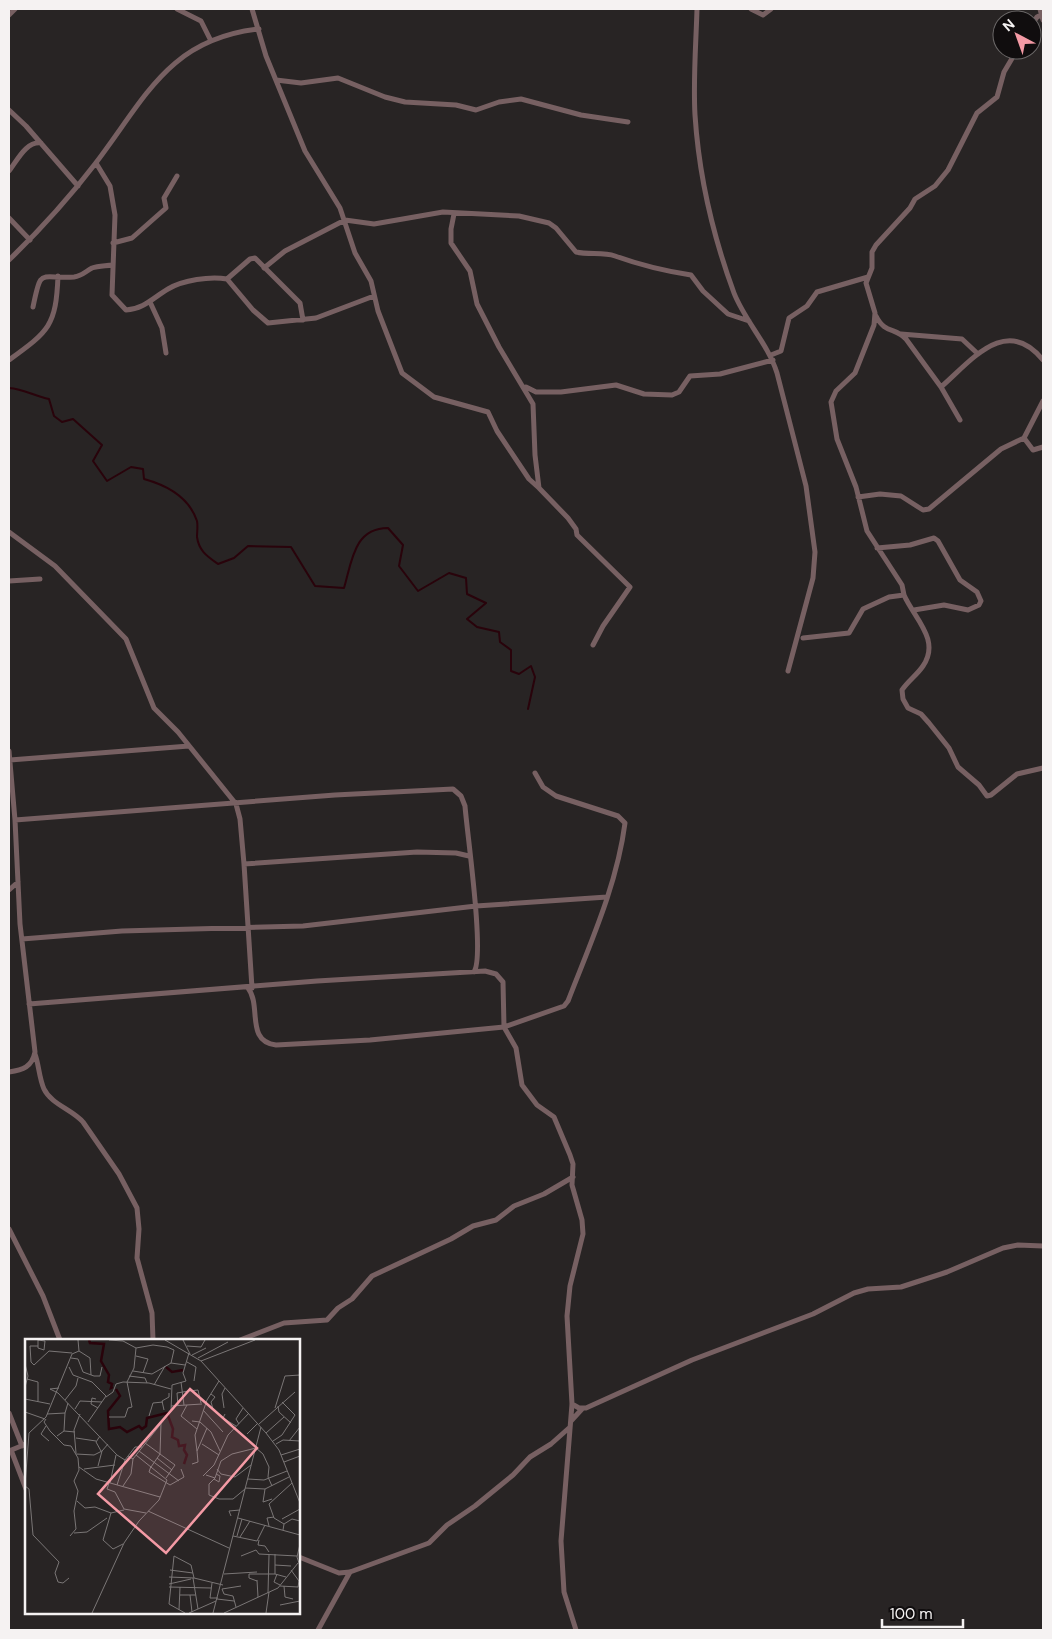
<svg xmlns="http://www.w3.org/2000/svg" width="1052" height="1639" font-family="'DM Sans',sans-serif">
<style>
.lines{fill:none;stroke-linecap:round;stroke-linejoin:round}
.stream{stroke:#29030b;stroke-width:2}
.street{stroke:#776062;stroke-width:5}
.inset-river{fill:none;stroke:#29030b;stroke-width:2.5}
.inset-road{fill:none;stroke:#7a7676;stroke-width:1}
.view{fill:#f49aa5;fill-opacity:0.15;stroke:#f49aa5;stroke-width:2.5}
.inset-edge{fill:none;stroke:#f5f2f2;stroke-width:2.5}
</style>
<rect width="100%" height="100%" fill="#282424"/>
<g class="lines">
<path class="stream" d="M9 388C24 389 34 396 49 399L54 416 62 422 73 419 102 445 93 461 107 481 131 467 143 469 144 479C166 485 189 497 197 521 198 526 197 532 197 537 199 551 207 556 218 564L234 558 248 546 291 547 315 586 344 588C352 561 354 528 388 528L403 545 399 566 418 591 449 573 466 578 467 594 486 603 467 619 477 627 499 632 500 642 511 650V671L519 674 531 666 535 677 528 709"/>
<path class="street" d="M177 9 201 21 211 41
M252 9 266 56 305 151 340 208 355 253 371 281 378 311 402 373 434 397 488 412 497 431 529 479 539 488
M697 9C696 44 693 80 695 115 699 177 713 236 734 293 745 321 768 344 777 373L806 486 815 552 813 578 788 671
M751 9 763 15 771 9
M1040 9 1043 20
M9 15 15 9
M1032 24 1037 17 1043 14
M276 80 301 83 338 78 385 97 405 102 456 105 476 110 499 102 521 99 581 115 628 122
M9 110 26 126 78 186
M96 163 110 186 115 215 112 295 126 310C144 309 154 297 168 289 183 280 210 276 227 279L253 310 268 323 316 318 374 296
M9 171C17 161 26 141 41 143
M454 214 451 229V243L470 271 477 304 499 347 533 404 535 455 539 488 568 518 576 529 577 535 630 587 603 626 593 645
M9 218 30 240
M113 243 132 238 166 208 164 198 177 176
M9 260C40 230 69 198 95 164 145 99 168 39 259 29
M264 268 285 251 345 220 374 224 443 212 519 216 549 223 556 228 576 252C589 255 603 252 615 256 640 265 664 271 691 275L703 291 728 314 749 321
M227 279 250 259 255 258 300 303 303 320
M150 302 162 328 166 353
M33 307C41 267 39 279 74 277 82 276 86 271 92 268 98 266 106 266 112 265
M876 316C885 334 895 327 906 339L941 387 960 420
M901 334 962 339 978 354
M771 355 781 351 789 318 807 306 817 292 868 277
M9 360C49 331 56 326 58 276
M526 387 536 392H561L616 385 644 394 672 395 679 392 690 376 720 374 773 360
M941 387C971 361 1006 314 1043 360
M1024 438 1043 401
M858 497 880 494 901 496 923 510 929 509 1001 449 1024 438 1033 450 1043 447
M9 532 55 566 126 639 154 708 178 732 236 804 240 819 244 864 252 988
M877 548 910 545 934 538 938 541 960 580 977 592 981 601 979 605 968 610 944 605 914 610
M9 581 40 579
M904 595 902 585 867 531 856 487 837 439 831 402 836 391 855 373 874 325 875 313 866 283 872 268V252L876 245 910 208 915 199 935 186 948 170 977 113 997 97 1004 72 1017 50
M803 638 849 633 863 609 889 597 904 595C914 618 941 640 923 666 917 675 908 681 902 690L903 699 908 708 921 714 929 723 949 748 958 767 979 785 987 796 991 795 1017 774 1043 768
M9 751 15 820 20 924 35 1052C32 1067 23 1070 9 1072
M10 760 189 746
M15 820 335 795 453 789 461 796 465 806C467 833 485 956 474 972
M244 864 417 852 456 853 469 856
M9 890 18 882
M22 939 122 931 303 926 476 906 607 897
M248 988C262 1006 245 1041 276 1045L370 1040 504 1027 564 1006 568 1001C590 944 617 885 625 823L618 816 556 796 543 787 535 773
M29 1004 317 981 485 971 496 974 503 982 504 1027 516 1048 522 1085 537 1105 554 1117 570 1155 573 1164 572 1185 582 1220 583 1234 570 1286 567 1316 572 1404 561 1541 564 1592 576 1630
M35 1054C39 1065 39 1078 44 1089 51 1104 73 1110 83 1122L119 1174 137 1208 139 1229 137 1258 152 1313 153 1340
M9 1229 43 1296 60 1340
M240 1340 284 1323 327 1320 338 1308 352 1299 372 1276 451 1239 473 1226 496 1220 514 1206 544 1194 573 1177
M572 1404 579 1408H586L692 1360 813 1314 854 1293 868 1289 901 1287 947 1272 1003 1248 1018 1245 1043 1246
M9 1413 22 1446
M571 1421 582 1409
M11 1450 26 1489
M9 1451 26 1444
M299 1557 339 1573 350 1572 429 1543 447 1525 475 1506 513 1475 530 1457 551 1444 569 1428
M318 1630 350 1572"/>
</g>
<g transform="translate(25 1339)">
<rect width="275" height="275" fill="#282424"/>
<path class="inset-river" d="M64 1 65 4 79 5 76 22 84 36 83 43 87 45 86 49 88 48M141 28 147 33 158 31M91 50 95 57 83 72 84 90 95 88 102 93 114 87 117 90 121 87 122 79 142 74 148 90 147 98 153 101 154 107 160 106 159 111 162 116 159 125"/>
<path class="inset-road" d="M13 1 20 2 19 11 13 9V1M84 1 98 2 111 9 128 6 142 8 149 11 146 24M140 1 176 22 241 94 254 111 275 164M158 1 165 15M13 7H5L6 23 9 26 24 12 47 14M162 7 176 8 180 1M54 12 65 19 66 36M167 16 181 9M111 17 123 20 118 34M46 19 53 20 58 33 69 37H75L77 28M173 19 203 3M176 22 230 1M162 23 171 28 169 42M0 25 3 37 0 48M44 28 48 36 67 43 81 57 63 83M108 32 127 35 146 24 160 26M104 37 120 39 122 44M2 40 13 43V62M156 43 159 66M129 46 140 27M33 54 92 116 100 121 103 117 108 120 146 72 147 46 161 42 158 34 164 14M33 54 25 50 34 49M186 55 190 58 186 63 188 70M81 58 88 53 91 45 98 43 124 44 146 50M0 60 25 65M71 60 67 59 66 65 73 69M40 61 51 47 53 39M162 66 156 77 172 90M146 67 177 65M153 67 152 54 164 52 173 51 176 64M253 67 254 73 266 84M199 69 197 55 200 49M250 69 260 37 275 36M50 70 55 62 77 63M139 71 137 62 144 58V54M178 71 198 93M0 73 20 80M22 75 40 74 43 64M200 75 198 79 211 87M124 77 128 64 138 63M84 78H100L103 69 107 68 102 43 109 29 111 9M21 80 19 83 25 92 39 106 46 107 53 119 54 131 49 142 53 152 49 172 51 190 45 197M167 82 175 83 186 93 195 112M214 85 211 80 218 69M234 85 270 53M21 87 16 95 24 102M39 92 40 74M241 94 259 78M222 95 233 84M32 97 39 92 50 93M75 97 71 103 76 112M51 99 71 102M248 102 257 96 270 76 257 63M264 102 275 88M120 104 150 126 141 139M177 105 194 116M251 105 258 101 275 102M114 112 154 142M172 112 170 96 182 61 194 42M51 114 49 91 55 75M51 115 69 116 77 112M256 116 275 110M103 117 110 108H117M132 119 147 131M259 123 275 117M167 125 173 123 172 112 182 89M73 127 77 112 83 105M126 127 124 133 145 146 159 138 156 130M54 128 71 140 135 158M126 128 135 115 136 84M59 130 90 126M192 130 196 135 210 138 226 126M181 136 190 139 184 145V156L194 160H208L220 150M178 137 189 126 203 96 224 74M190 139 196 122 207 115 231 109 238 115 244 128 243 138 247 147M189 140 194 143 195 137 191 135M223 140 239 141 262 132M84 144 82 150 90 153 99 170 121 174M85 144 91 116M0 146 4 94 21 78 47 15 54 12 53 1M92 146 100 121M0 147 4 150 8 196 34 223 30 234 33 243 38 244 44 239M98 147 106 135 108 120M220 149 240 150 264 138M240 150 238 163 247 160M52 162 60 169 70 168 86 174 99 171M123 172 204 209M86 174 78 201 88 210 98 205M206 177 204 172 215 171M213 179 275 196M257 180 275 170M259 185 249 179 244 165 267 144M244 187 242 179 249 178M258 191 259 185 267 180 275 182M49 194 62 193 82 179M208 197 232 202 240 186M212 197 217 180M215 198 225 182M234 201 233 206 240 207 244 213M275 205 272 218 275 227M250 215V235L261 238M216 217 231 211 234 215 272 217M250 226 266 227M145 231 168 234M199 235 232 233M252 235 249 243 255 246M144 238 169 239M168 239 173 270M232 241 233 258M232 242 224 239V235H250M187 244 185 259H193M144 245 166 240M255 247 273 248 274 242 266 231M259 247 260 258 268 260M144 248 186 249M197 250 199 255 208 257 211 268M197 250 216 247M243 254 244 216M155 256H171M165 256 167 273M192 260 209 262M255 266 275 262M154 271 155 248M67 274 99 204 114 182 134 161 142 141 111 116M160 274 144 265 149 217 166 226 169 239 198 246M164 274 191 262M188 274 236 88M199 274 253 249 273 224M241 274 244 253"/>
<path class="view" d="M165 50 232 109 141 214 73 155Z"/>
<rect width="275" height="275" class="inset-edge"/>
</g>
<rect width="1052" height="1639" fill="none" stroke="#f5f2f2" stroke-width="20"/>
<g transform="translate(1017 35) rotate(319)"><circle r="24" fill="#100d0e" stroke="#6c6969"/>
<path d="M0-4L9 19L0 12L-9 19Z" fill="#f49aa5"/>
<text y="-8" font-size="14" font-weight="bold" text-anchor="middle" fill="#f5f2f2">N</text>
</g>
<path d="M882 1619v8h81v-8" fill="none" stroke="#f5f2f2" stroke-width="2.5"/>
<text x="890" y="1619" font-size="15" fill="#f5f2f2" stroke="#100d0e" stroke-width="4" paint-order="stroke">100 m</text>
</svg>
